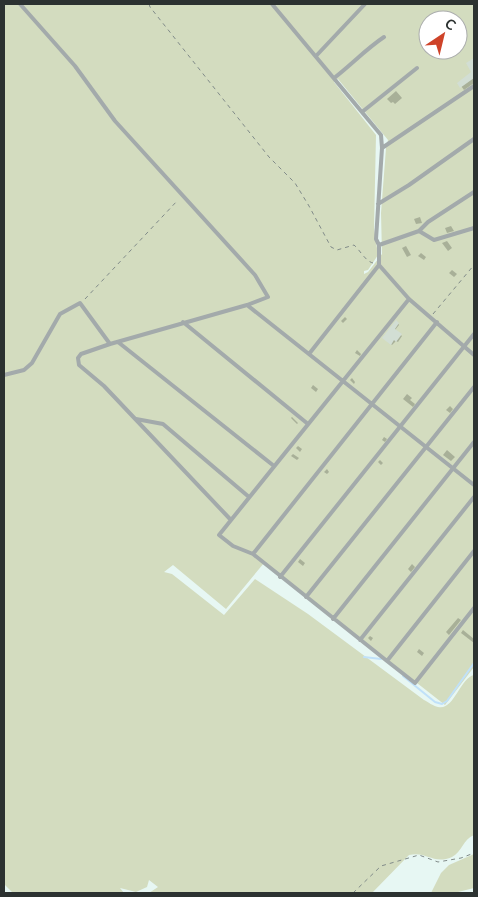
<svg xmlns="http://www.w3.org/2000/svg" width="478" height="897" font-family="Lato,sans-serif">
<style>
.green{fill:#d3dcbf;fill-rule:evenodd}
.shadow{fill:#0003}
.lines{fill:none;stroke-linecap:round;stroke-linejoin:round}
.stream{stroke:#c0e1f9;stroke-width:2}
.building{fill:#d2ded4}
.path{stroke:#818b89;stroke-width:1;stroke-dasharray:4 4;stroke-linecap:butt}
.service{stroke:#a3aaab;stroke-width:4}
</style>
<rect width="100%" height="100%" fill="#e7f7f3"/>
<path class="green" d="M4 4H474V667L445 705 264 563 226 609 173 565 164 572 172 574 224 615 255 579 308 614 424 700C428 702 433 706 438 707 454 711 460 678 474 675V835C463 839 462 852 452 857 433 865 427 851 409 855L372 893H149L158 887 149 880 147 887 136 892 120 888 124 893H13L4 884ZM428 20H458V50H428ZM338 79 388 140 386 148 381 213 382 254 368 272 364 274V271L368 270 378 255 374 228 376 135 334 82Z
M474 854V888L454 893H431L441 873 449 865Z"/>
<path class="shadow" d="M474 72V83L464 90 459 83Z
M396 91 402 98 395 104 393 102 391 103 387 99Z
M420 217 422 223 416 224 414 219Z
M451 226 454 231 447 233 445 228Z
M447 241 452 248 448 251 442 243Z
M406 246 411 255 407 257 402 248Z
M421 253 426 257 424 260 418 256Z
M452 270 457 274 454 277 449 273Z
M345 317 347 319 343 323 341 321Z
M397 322 399 325 395 330 402 336 398 342 396 341 392 345 384 338Z
M357 350 361 354 360 356 355 353Z
M352 378 355 382 354 384 350 380Z
M313 385 318 389 316 392 311 388Z
M407 394 412 398 410 400 415 404 413 407 403 399Z
M450 406 453 409 450 413 446 410Z
M292 417 298 423 297 424 291 418Z
M384 437 387 439 385 442 382 440Z
M298 446 302 449 300 452 296 448Z
M447 450 455 457 451 461 443 455Z
M293 454 299 458 297 460 291 456Z
M380 460 383 463 381 465 378 462Z
M327 469 329 472 327 474 324 472Z
M300 559 305 563 303 566 298 562Z
M412 564 415 567 411 572 408 569Z
M458 618 461 620 449 635 446 632Z
M463 630 474 639V643L461 633Z
M370 636 373 638 371 641 368 638Z
M419 649 424 653 422 656 417 652Z"/>
<g class="lines">
<path class="stream" d="M364 657 381 659
M403 676 435 702 442 704 447 701 474 663"/>
</g>
<path class="building" d="M474 58V78L460 88 457 83 471 72 466 63Z
M396 320 399 323 395 329 402 334 396 342 394 340 391 345 382 338Z"/>
<g class="lines">
<path class="path" d="M149 4 150 7 269 157 295 183 309 206 331 247 337 250 354 245C360 250 365 261 373 263
M85 299 178 200
M433 314 474 265
M353 893 381 866 419 855 438 862 461 858 474 853"/>
<path class="service" d="M20 4 75 66 115 121 255 275 268 297 247 305 474 485
M272 4 381 135 382 148 376 239 379 245 419 231 434 240 474 228
M316 56 365 4
M334 78C351 65 366 49 384 37
M362 112 417 68
M382 148 474 86
M378 204 409 185 474 139
M419 231 428 222 474 192
M379 245V265L409 299 474 355
M409 299 219 535 233 546 253 554 387 661 474 551
M183 322 308 424
M118 342 274 466
M110 344 81 354 78 358 79 365 104 386 230 519
M309 354 379 265
M4 375 24 370 32 363 60 314 80 303 110 344 247 305
M136 419 163 424 249 497
M253 554 437 322
M280 577 474 334
M306 597 474 387
M333 619 474 442
M360 640 474 497
M387 661 415 683 474 608"/>
</g>
<rect width="478" height="897" fill="none" stroke="#2c3231" stroke-width="10"/>
<g transform="translate(443 35) rotate(35)"><circle r="24" fill="#ffffff" stroke="#abadad"/>
<path d="M0-4L9 19L0 12L-9 19Z" fill="#ce4329"/>
<text y="-8" font-size="14" font-weight="bold" text-anchor="middle" fill="#2c3231">С</text>
</g>
</svg>
